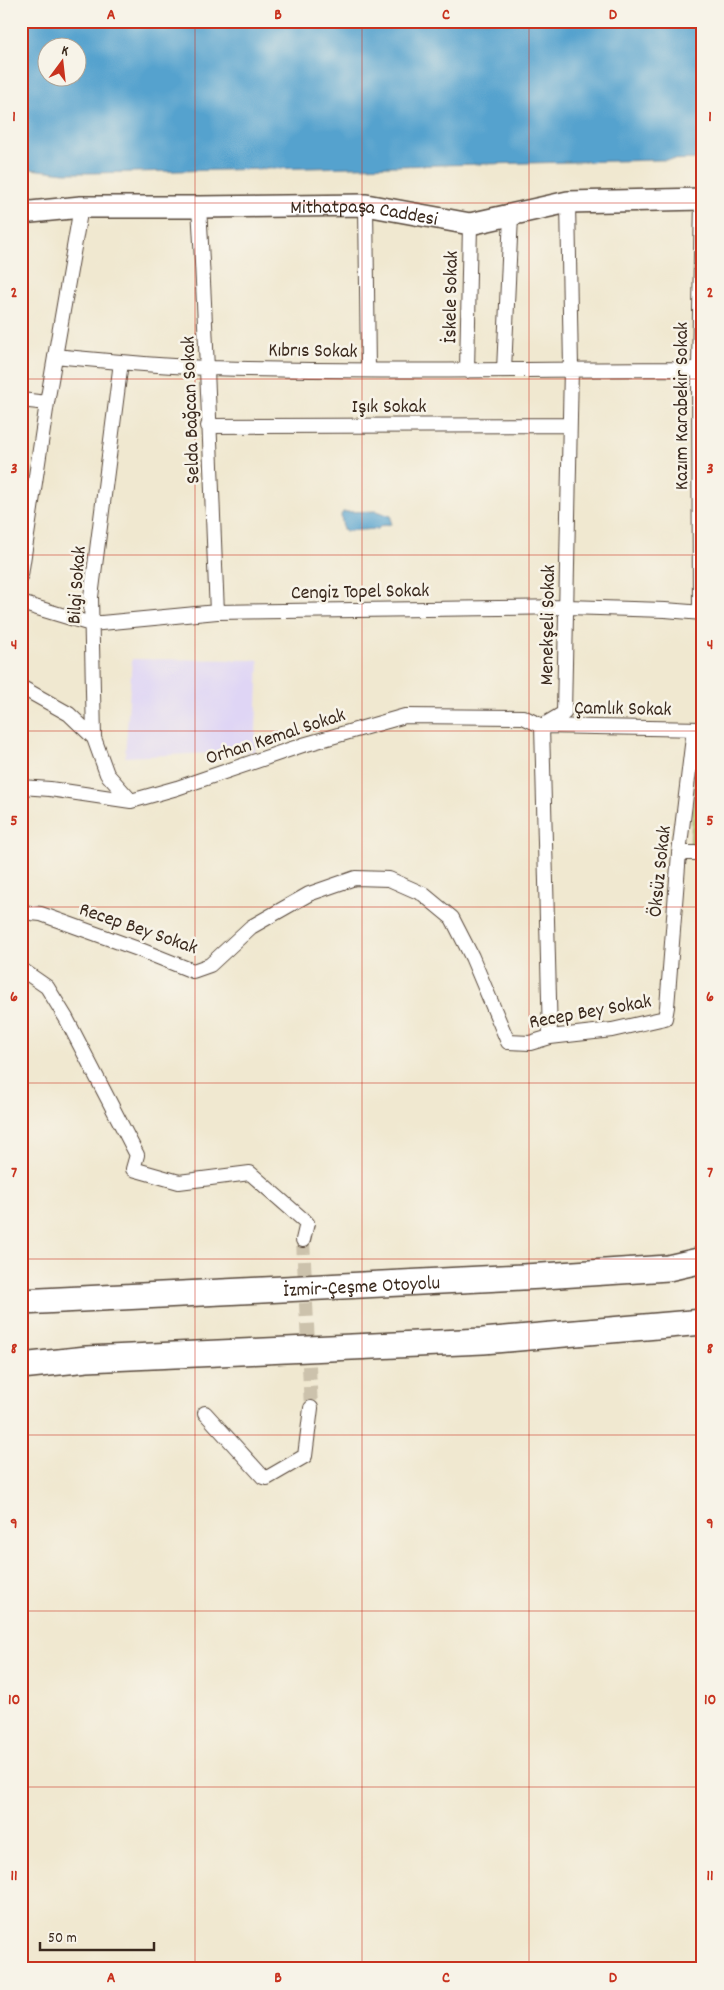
<svg xmlns="http://www.w3.org/2000/svg" width="724" height="1990" font-family="Dekko,sans-serif">
<style>
.built{fill:#dfd5f5}
.green{fill:#b8cc6f;stroke:#7a7b46}
.water{fill:#55a2ce;stroke:#486676;fill-rule:evenodd}
.lines{fill:none;stroke-linecap:round;stroke-linejoin:round}
.minor-tunnel{stroke:#ccc2ac;stroke-width:14;stroke-dasharray:14 7;stroke-linecap:butt}
.minor-casing{stroke:#564639;stroke-width:16}
.primary-casing{stroke:#564639;stroke-width:24}
.motorway-casing{stroke:#564639;stroke-width:28}
.minor{stroke:#fff;stroke-width:14}
.primary{stroke:#fff;stroke-width:21}
.motorway{stroke:#fff;stroke-width:25}
.grid{fill:none;stroke:#c8321e;stroke-width:1;stroke-opacity:0.55}
.labels{text-anchor:middle;stroke-width:5;stroke-linejoin:round;paint-order:stroke}
.street-label{font-size:20px;fill:#3b2a1e;stroke:#f7f3e8}
.neatline{fill:none;stroke:#c8321e;stroke-width:2}
.grid-label{font-size:16px;text-anchor:middle;font-weight:bold;fill:#c8321e}
</style>
<rect width="100%" height="100%" fill="#f7f3e8"/>
<filter id="ink" filterUnits="userSpaceOnUse"><feTurbulence type="fractalNoise" baseFrequency=".02" numOctaves="2"/><feDisplacementMap in="SourceGraphic" scale="10" xChannelSelector="R" yChannelSelector="G"/><feConvolveMatrix kernelMatrix="1 2 1 2 8 2 1 2 1" color-interpolation-filters="sRGB"/></filter>
<filter id="wash" filterUnits="userSpaceOnUse"><feTurbulence type="fractalNoise" baseFrequency=".0096" numOctaves="4" result="noise"/><feDisplacementMap in="SourceGraphic" scale="20" xChannelSelector="R" yChannelSelector="G"/><feGaussianBlur stdDeviation="1.12" result="paint"/><feColorMatrix in="noise" values="0 0 0 0 0 0 0 0 0 0 0 0 0 0 0 0 0 1.4 0 .05"/><feComposite in="paint" operator="in"/></filter>
<g filter="url(#wash)">
<rect width="100%" height="100%" fill="#f0e8d0"/>
<path class="built" d="M132 659 259 660 255 751 125 757Z"/>
<path class="green" d="M698 737H703V849H690Z"/>
<path class="water" d="M21 21H703V159L90 173H65L21 168ZM48 48H78V78H48Z
M376 511 391 516V524L381 526 378 529 346 531 343 529 341 515 343 512Z"/>
</g>
<g filter="url(#ink)">
<g class="lines">
<path class="minor-tunnel" d="M303 1240 311 1408"/>
<g class="minor-casing">
<path id="minor" d="M366 205 368 370
M199 207C207 342 211 477 217 612
M55 356C107 361 158 366 210 368 374 373 539 369 703 369
M121 362 91 597 94 738 107 774 131 801
M504 370 511 216
M467 371 470 224
M21 400 47 403
M208 426 569 425
M21 575 47 403 81 207
M21 603 91 624 217 612 567 607 665 610 703 613
M700 613 699 369 702 199
M21 687 69 714 94 738
M21 787 50 789 131 801 177 788 303 745 405 716 523 717 542 726 702 729
M679 853H703
M21 912 41 914 138 949 193 971 210 965 251 927 309 894 355 878 389 879 423 894 452 918 472 957 508 1042 530 1043 550 1037 612 1030 665 1018 667 1007 679 853 694 729
M21 969 47 987 66 1018 137 1155 133 1169 179 1182 250 1173 307 1223 303 1240
M550 1037 542 726 564 713 571 368 568 202
M205 1413 263 1477 267 1478 305 1456 311 1408"/>
</g>
<g class="primary-casing">
<g id="primary">
<path id="s1" d="M21 213 81 207H199L366 205 470 224 568 202 703 199"/>
</g>
</g>
<g class="motorway-casing">
<g id="motorway">
<path id="s2" d="M21 1302 543 1276 668 1268 703 1260"/>
<path d="M21 1366 87 1359 483 1341 703 1322"/>
</g>
</g>
<use href="#minor" class="minor"/>
<use href="#primary" class="primary"/>
<use href="#motorway" class="motorway"/>
</g>
</g>
<path class="grid" d="M195 21V1969M362 21V1969M529 21V1969M21 203H703M21 379H703M21 555H703M21 731H703M21 907H703M21 1083H703M21 1259H703M21 1435H703M21 1611H703M21 1787H703"/>
<g class="labels">
<g class="street-label">
<text dy="7" stroke="none"><textPath href="#s1" startOffset="344">Mithatpaşa Caddesi</textPath></text>
<text transform="translate(449 297) rotate(-89)" y="7">İskele Sokak</text>
<text transform="translate(313 349) rotate(1)" y="7">Kıbrıs Sokak</text>
<text x="389" y="412">Işık Sokak</text>
<text transform="translate(680 406) rotate(-90)" y="7">Kazım Karabekir Sokak</text>
<text transform="translate(189 410) rotate(-92)" y="7">Selda Bağcan Sokak</text>
<text transform="translate(75 585) rotate(-86)" y="7">Bilgi Sokak</text>
<text transform="translate(360 590) rotate(-1)" y="7">Cengiz Topel Sokak</text>
<text transform="translate(546 625) rotate(-89)" y="7">Menekşeli Sokak</text>
<text transform="translate(623 707) rotate(1)" y="7">Çamlık Sokak</text>
<text transform="translate(275 735) rotate(-18)" y="7">Orhan Kemal Sokak</text>
<text transform="translate(658 871) rotate(-84)" y="7">Öksüz Sokak</text>
<text transform="translate(139 927) rotate(19)" y="7">Recep Bey Sokak</text>
<text transform="translate(590 1010) rotate(-10)" y="7">Recep Bey Sokak</text>
<text dy="7" stroke="none"><textPath href="#s2" startOffset="341">İzmir-Çeşme Otoyolu</textPath></text>
</g>
</g>
<rect width="724" height="1990" fill="none" stroke="#f7f3e8" stroke-width="55"/>
<g transform="translate(62 62) rotate(15)"><circle r="24" fill="#f7f3e8" stroke="#aca397"/>
<path d="M0-4L9 19L0 12L-9 19Z" fill="#c8321e"/>
<text y="-8" font-size="14" font-weight="bold" text-anchor="middle" fill="#3b2a1e">K</text>
</g>
<path d="M40 1942v8h114v-8" fill="none" stroke="#3b2a1e" stroke-width="2.5"/>
<text x="48" y="1942" font-size="15" fill="#3b2a1e" stroke="#f7f3e8" stroke-width="4" paint-order="stroke">50 m</text>
<rect x="28" y="28" width="668" height="1934" class="neatline"/>
<g class="grid-label">
<text x="111" y="19">A</text>
<text x="278" y="19">B</text>
<text x="446" y="19">C</text>
<text x="613" y="19">D</text>
<text x="14" y="121">1</text>
<text x="710" y="121">1</text>
<text x="14" y="297">2</text>
<text x="710" y="297">2</text>
<text x="14" y="473">3</text>
<text x="710" y="473">3</text>
<text x="14" y="649">4</text>
<text x="710" y="649">4</text>
<text x="14" y="825">5</text>
<text x="710" y="825">5</text>
<text x="14" y="1001">6</text>
<text x="710" y="1001">6</text>
<text x="14" y="1177">7</text>
<text x="710" y="1177">7</text>
<text x="14" y="1353">8</text>
<text x="710" y="1353">8</text>
<text x="14" y="1528">9</text>
<text x="710" y="1528">9</text>
<text x="14" y="1704">10</text>
<text x="710" y="1704">10</text>
<text x="14" y="1880">11</text>
<text x="710" y="1880">11</text>
<text x="111" y="1982">A</text>
<text x="278" y="1982">B</text>
<text x="446" y="1982">C</text>
<text x="613" y="1982">D</text>
</g>
</svg>
